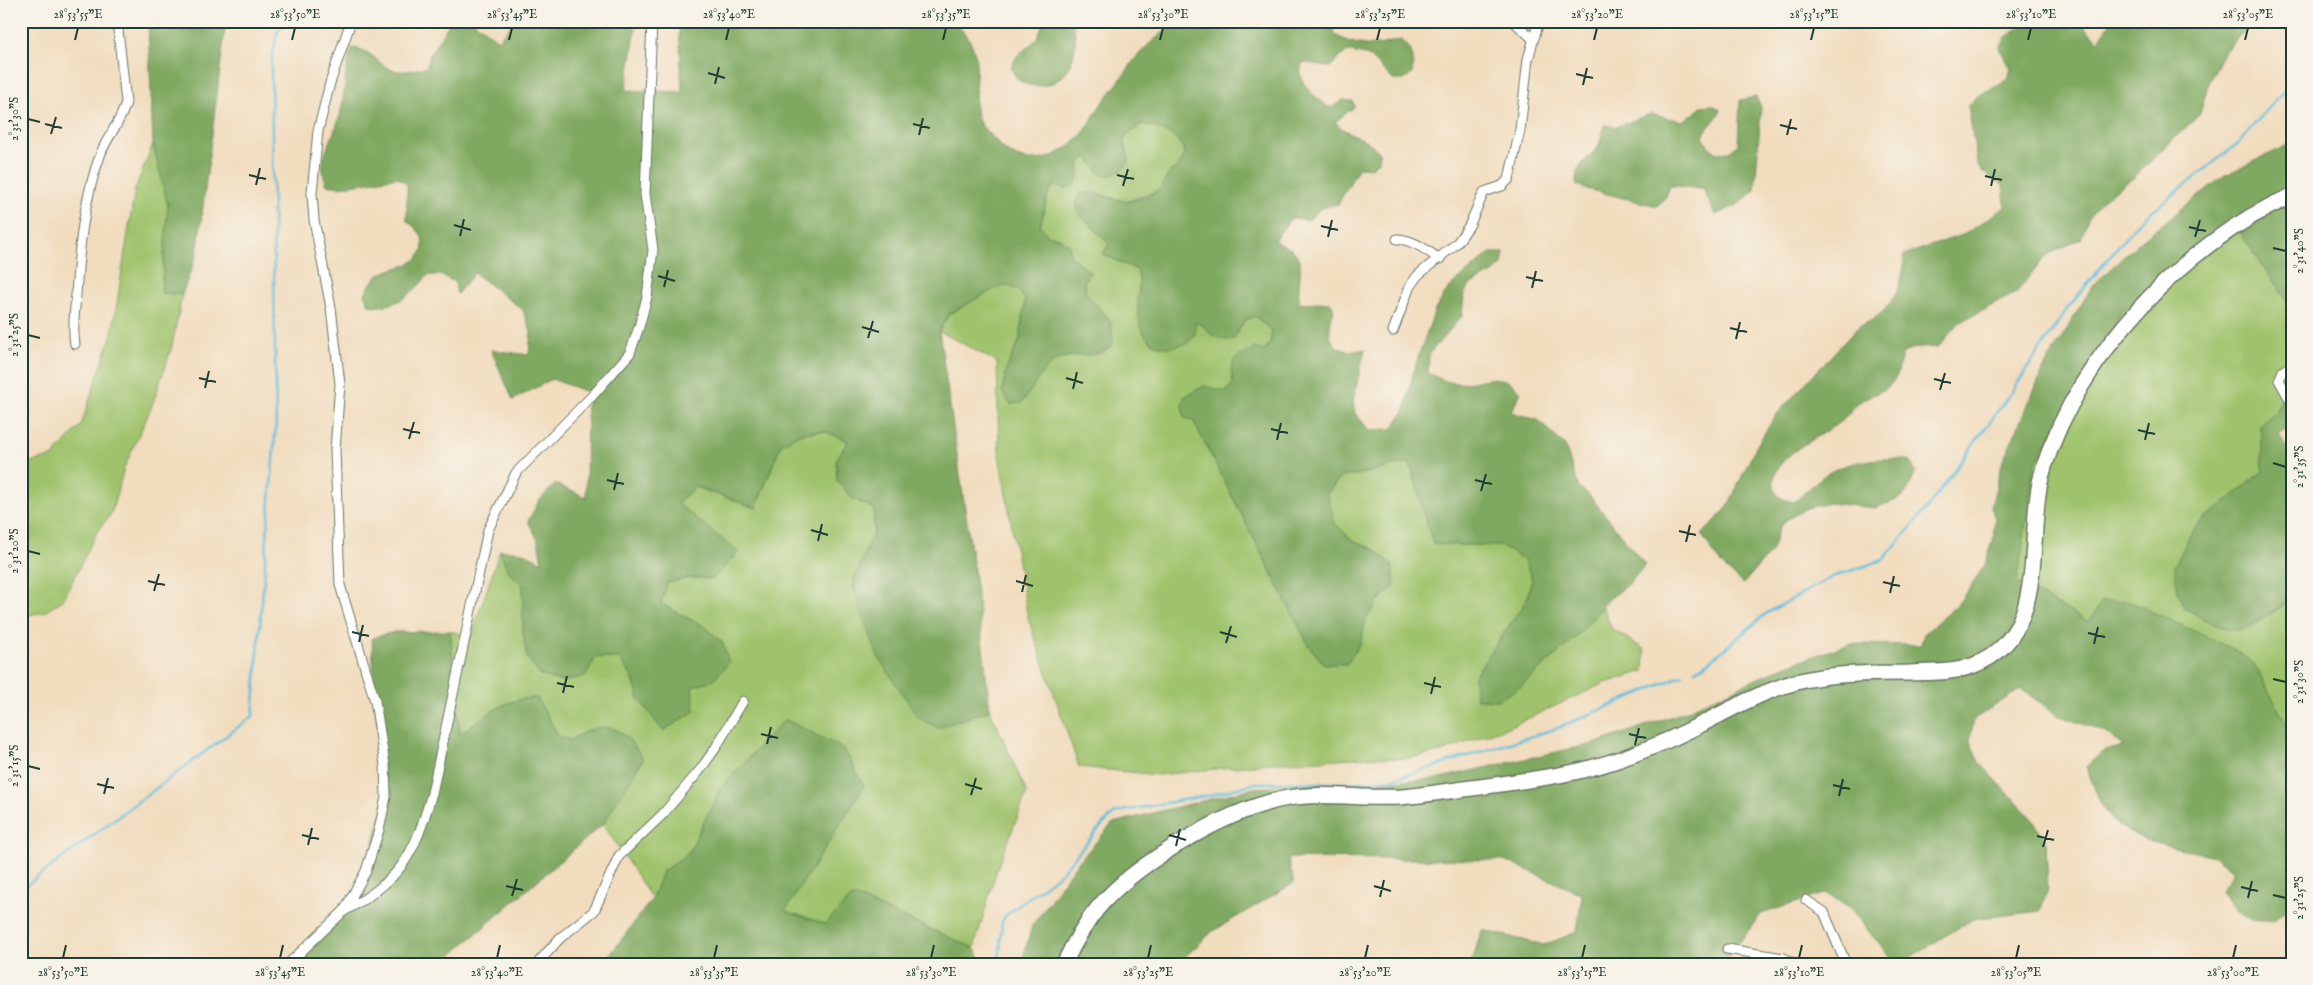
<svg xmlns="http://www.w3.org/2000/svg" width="2313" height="985" font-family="'IM FELL English',serif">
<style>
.green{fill:#9fc36c;stroke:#5f8050}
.forest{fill:#7fa960;stroke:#4f734a}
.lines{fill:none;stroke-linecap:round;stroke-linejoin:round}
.stream{stroke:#5fbedd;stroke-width:2.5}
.minor-casing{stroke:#687564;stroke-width:11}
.trunk-casing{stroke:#687564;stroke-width:18}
.minor{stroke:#fff;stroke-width:9}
.trunk{stroke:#fff;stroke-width:15}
.ticks{fill:none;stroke:#1f3d34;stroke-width:2}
.neatline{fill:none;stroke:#1f3d34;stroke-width:2}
.ticks-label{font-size:12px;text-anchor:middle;fill:#1f3d34}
</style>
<rect width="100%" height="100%" fill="#f7f3e8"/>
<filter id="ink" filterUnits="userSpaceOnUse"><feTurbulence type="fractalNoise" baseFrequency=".02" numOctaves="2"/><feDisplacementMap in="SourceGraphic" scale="10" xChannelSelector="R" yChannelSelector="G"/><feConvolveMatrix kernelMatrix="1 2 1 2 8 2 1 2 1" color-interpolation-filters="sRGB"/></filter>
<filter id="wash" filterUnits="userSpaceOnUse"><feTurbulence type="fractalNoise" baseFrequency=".0096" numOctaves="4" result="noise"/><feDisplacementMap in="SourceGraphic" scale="20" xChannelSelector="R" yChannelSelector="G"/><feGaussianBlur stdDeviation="1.12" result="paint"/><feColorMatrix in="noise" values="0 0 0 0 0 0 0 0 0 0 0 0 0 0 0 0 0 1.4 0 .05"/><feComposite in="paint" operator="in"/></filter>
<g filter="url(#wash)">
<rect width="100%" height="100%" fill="#f1dcbd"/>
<path class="green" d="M1141 124 1153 126 1174 136 1181 143 1184 154 1180 165 1171 171 1159 190 1126 202 1091 191 1079 214 1109 244 1103 254 1137 270 1141 280 1138 302 1205 325 1211 335 1233 339 1244 321 1255 316 1271 331V342L1264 351 1231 371 1233 383 1226 392 1185 418 1193 420 1309 646 1324 664 1347 663 1361 642 1365 620 1378 601 1395 586 1375 550 1350 539 1335 523 1327 494 1341 477C1365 475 1386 466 1410 463L1433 544 1501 546 1524 559 1532 579 1526 601 1474 677 1520 687 1576 637 1603 607 1611 628 1645 650 1644 671 1605 683 1516 724 1441 752 1404 759 1369 757 1272 763 1159 775 1079 767 1028 618 999 455 997 362 939 331 949 314 998 287 1009 286 1019 290 1025 300 1020 339 1006 370 1010 404 1021 403C1032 392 1043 365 1056 360 1067 355 1091 355 1104 353L1111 321 1086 294 1084 282 1090 272 1070 256 1059 238 1047 235 1040 226 1048 194 1055 185 1079 175V163L1087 157 1129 160 1124 139Z
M153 144 168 206 161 292 182 295 171 350 151 408 124 468 111 514 97 532 63 600 45 612 21 616V458L31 462 52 457 81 425 112 334 135 189Z
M2239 231 2292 308V376L2276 411 2260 426 2263 471 2195 527 2247 629 2292 600V709L2287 725 2254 664 2089 622 2017 583 2034 466 2122 310Z
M824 431 849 441 836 460 852 498 874 509V531L852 585 937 728 990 710 1027 793 997 869 974 948 853 896 825 924 785 911 864 786H722L689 852 662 872 652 899 603 824 643 759 590 729 570 740 559 737 537 698C506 697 483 717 460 735L450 631 471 637 500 550 507 570 523 585V632L527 657 540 675 585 676 596 657 619 659 632 676 639 699 713 680 723 643 705 627 661 604 667 583 690 578 713 579 676 503 696 487 756 508 781 444 801 433Z"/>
<path class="forest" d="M148 21H226L197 254 182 295 161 293 168 206 153 144Z
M451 21H473L498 40 515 21H606L636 28 626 90 682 92 679 21H952C988 50 972 72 976 111 977 126 993 137 1002 147 1028 173 1064 156 1084 132 1090 125 1093 116 1098 109 1110 93 1123 77 1134 60 1145 46 1163 33 1176 21H1334V34C1345 42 1365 47 1379 45 1387 44 1394 40 1402 40 1414 51 1414 58 1412 74L1404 80H1393L1369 56 1347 51 1330 67C1319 67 1313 62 1302 63 1296 83 1313 95 1328 107H1333L1343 100 1353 101 1354 107 1335 122C1348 137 1369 136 1380 154L1379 160 1372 168 1359 167 1338 204 1321 208 1309 220 1291 218 1274 241C1280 244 1287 246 1292 250 1308 260 1295 287 1300 303L1318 302 1331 303 1334 309C1332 316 1329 326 1330 333 1332 352 1352 353 1365 349L1353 401 1355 413 1369 430 1392 429 1405 410 1415 366 1435 310 1448 289 1490 253H1504L1502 265 1493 273 1471 284 1464 294 1462 316 1429 354 1428 373C1435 376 1443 381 1450 382 1477 389 1497 364 1521 392L1511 412 1538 420 1565 446 1579 488 1589 495 1645 565 1629 584 1609 599 1576 637 1520 687 1498 700 1476 699 1474 677 1526 601 1532 579 1524 560 1501 546 1433 544 1410 463C1386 466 1365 475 1341 477L1327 494 1335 523 1350 539 1375 550 1392 565 1395 586 1378 601 1366 620 1361 642 1347 664H1324L1309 646 1193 420 1185 418 1182 407 1184 397 1204 386 1227 392 1233 383 1231 371 1234 360 1253 348 1264 351 1271 342V331L1255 316 1244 321 1233 340C1211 341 1212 328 1195 322V334L1188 343C1181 345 1171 348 1164 347 1142 344 1137 320 1138 301 1138 289 1141 282 1137 270L1103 254 1109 244 1079 214 1076 203 1080 194C1097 190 1108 200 1125 201 1132 202 1151 195 1157 191 1163 187 1166 178 1170 172 1173 169 1177 168 1179 165 1199 142 1157 126 1141 124L1124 139 1129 161C1122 172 1116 176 1102 175L1087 157 1079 163V175L1074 186 1064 189 1054 185 1048 194 1040 225 1047 235 1059 238 1069 244 1070 256 1090 272 1084 282 1086 293 1111 321 1113 344C1094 362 1072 350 1055 361 1040 370 1033 391 1021 403L1010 404 1002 392 1006 370 1020 339 1025 300 1019 290 1009 286 998 287 949 314 939 331 975 577 990 710 937 728 918 717 878 657 852 585 874 531V509L852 498 837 481 836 460 848 441 824 431 801 433 781 444 756 508 696 487 677 503 738 552 713 579 690 578 667 583 661 604 705 627 723 643 729 663 713 680 692 687 695 711 663 731 639 699 632 676 619 659 596 657 585 676 562 682 540 675 527 657 523 632V585L507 570 500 550 523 552 542 562 538 540 528 521 539 501 555 484 586 497 587 392 552 379 513 400 491 350 529 355 531 332 523 310 474 273 457 294 455 282 440 275H428C412 294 395 310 369 305L365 294C369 286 372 280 379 275 393 266 421 267 423 246 424 234 416 228 407 221V184L397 177 340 187 327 185C324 177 322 171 323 163 326 146 336 131 340 115 346 93 344 68 352 48 371 49 375 62 390 69 401 74 416 69 427 67L430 54Z
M1044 21H1072C1081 49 1071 86 1037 86 1022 85 1016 81 1011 67L1017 56 1036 40Z
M2029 21H2079L2098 41 2112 21H2254L2225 51 2209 81 2200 114 2133 178 2103 199 2088 218 2081 239 2047 255 2016 293 1960 322 1938 347 1914 348 1903 353C1898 364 1900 376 1891 384 1882 393 1868 395 1858 403 1852 408 1848 416 1842 420 1823 437 1769 455 1774 487 1776 498 1785 500 1794 502 1806 493 1817 479 1830 472 1853 460 1886 456 1911 461L1916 472 1907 492 1899 499 1875 508 1829 503 1807 508 1786 520 1779 528 1772 550 1743 584 1722 565 1702 535 1727 508 1756 447 1776 415 1859 326C1888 317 1906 285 1904 255L1965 234 2005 207 2003 184 1982 172 1977 163 1968 105 1976 97 2008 79 2011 68 1999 48 2006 37Z
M1756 97 1761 107 1755 190 1738 205 1715 215 1703 188 1670 186 1666 197 1657 206 1586 189 1576 184C1577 162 1585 163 1597 148 1601 143 1602 132 1604 125L1616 127 1650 114 1682 121 1694 114 1701 106 1712 105 1721 110C1716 121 1707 126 1703 137L1708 146 1717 153 1729 152 1738 145 1740 100Z
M2292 143V308L2239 231 2122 310 2034 466 2017 583 2089 622 2102 601H2129L2235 650 2254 664 2287 725 2292 728V905L2275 920C2244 921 2238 917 2221 891L2234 872 2214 856 2147 841 2117 825 2103 809 2086 767 2102 752 2124 746 2105 732 2057 715 2021 689 1974 719 1970 741 1979 762 2034 821 2046 842 2048 889 2040 911 1973 919 1899 964H1895L1850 908 1826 893 1761 914 1723 964H1471L1482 930 1544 945 1577 932 1582 894 1504 860 1288 858 1294 883 1213 931 1177 964H1029L1023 958 1032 926 1074 867 1113 823 1254 788 1435 779 1597 743 1684 712 1787 665 1850 644 1921 645 1924 634 1958 604 1985 565 1993 541 1995 518 1991 507 2002 463 2046 364 2093 285 2142 240 2225 175Z
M2292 376V427L2279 434 2292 459V600C2241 632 2240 642 2185 608L2177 588 2174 566 2195 527 2263 471 2260 426 2276 411Z
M450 631 460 734C483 717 506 697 537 698L559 737 570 740C606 719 621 723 643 759L603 824 441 964H288L344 911 366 871 386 797 375 701 372 638 394 632Z
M785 719 844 749 864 786 785 911 825 924 853 896 974 948 985 964H603L652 899 662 872 689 852 722 786Z"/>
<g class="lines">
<path class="stream" d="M1695 670 1704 666 1767 613 1832 577 1883 560 1928 507 2013 390 2067 309 2138 222 2237 144 2292 82
M21 889 253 716 276 423 271 64 277 33 285 21
M999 964 1002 922 1005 916 1061 873 1102 825 1115 813 1122 811 1211 795 1256 783H1345L1394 779 1555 729 1683 675"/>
</g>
</g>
<g filter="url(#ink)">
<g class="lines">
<g class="minor-casing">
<path id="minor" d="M1513 21 1533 39
M1397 239C1415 240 1425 250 1440 259
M1393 331 1410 286 1418 275 1457 243 1469 226 1484 192 1502 186 1509 179 1520 130 1528 59 1539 21
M75 344C72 328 75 311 76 295 79 247 84 198 101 153 108 135 122 121 126 102L117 21
M2292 365 2283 371 2279 380 2292 403
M1806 900 1824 912 1846 964
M344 911C402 880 414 855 432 793L488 530 516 473 594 394 630 353 639 327 647 297 653 250 645 194 652 21
M1727 949 1784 958 1795 964
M288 964 344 911 366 871 379 830 386 797 385 765 375 701 340 585 335 450 340 384 331 308 314 220 312 193 318 131 330 83 351 21
M537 964 560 938 594 911 619 856 663 814 700 770 715 749 743 701"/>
</g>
<g class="trunk-casing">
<path id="trunk" d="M1064 964C1073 945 1083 926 1097 909 1135 863 1230 808 1288 798 1325 792 1363 799 1401 797 1427 795 1453 790 1480 787 1514 782 1549 778 1583 770 1624 760 1664 743 1702 724 1740 704 1777 683 1821 677 1849 673 1880 673 1909 673 1930 672 1952 673 1972 666 2054 636 2023 531 2044 467 2079 356 2185 241 2292 196"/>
</g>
<use href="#minor" class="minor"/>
<use href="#trunk" class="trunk"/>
</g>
</g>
<path class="ticks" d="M75 40 78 28M292 40 295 28M509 40 512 28M726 40 729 28M943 40 946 28M1160 40 1163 28M1377 40 1380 28M1594 40 1597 28M1811 40 1814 28M2028 40 2031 28M2245 40 2248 28M708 73 725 78M1576 74 1593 78M715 84 719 67M1583 85 1587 68M28 119 40 122M45 124 62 128M913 124 930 128M1780 125 1797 129M51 134 56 117M919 135 923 118M1787 135 1791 119M249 175 266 179M1117 175 1134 179M1985 176 2002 180M256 185 260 168M1123 186 1128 169M1991 186 1995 169M454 225 471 230M1321 226 1338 230M2189 227 2206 231M460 236 464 219M1328 237 1332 220M2195 237 2200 220M2273 248 2286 251M658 276 675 281M1526 277 1543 281M664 287 668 270M1532 288 1536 271M862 327 879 332M1730 328 1747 332M28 335 40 338M868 338 873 321M1736 339 1740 322M199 378 216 382M1066 378 1083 383M1934 379 1951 383M205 388 209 371M1073 389 1077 372M1940 390 1945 373M403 429 420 433M1271 429 1288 433M2138 430 2155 434M409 439 414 422M1277 440 1281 423M2145 440 2149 423M2273 463 2286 467M607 480 624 484M1475 480 1492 484M614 490 618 473M1481 491 1486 474M811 530 828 535M1679 531 1696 535M818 541 822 524M1686 542 1690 525M28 551 40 554M148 581 165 585M1016 581 1033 586M1883 582 1900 586M154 591 159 574M1022 592 1026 575M1890 593 1894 576M352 632 369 636M1220 632 1237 637M2088 633 2105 637M359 642 363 625M1226 643 1231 626M2094 644 2098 627M2273 679 2286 682M557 683 574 687M1424 683 1441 687M563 693 567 676M1431 694 1435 677M761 734 778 738M1629 734 1646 738M767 744 771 727M1635 745 1639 728M28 766 40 769M97 784 114 788M965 784 982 789M1833 785 1850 789M104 794 108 778M971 795 976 778M1839 796 1843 779M302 835 319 839M1169 835 1186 840M2037 836 2054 840M308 845 312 828M1176 846 1180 829M2043 847 2048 830M506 886 523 890M1374 886 1391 891M2241 887 2258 891M2273 895 2286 898M512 896 517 879M1380 897 1384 880M2248 898 2252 881M63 958 66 945M280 958 283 945M497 958 500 945M714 958 717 945M931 958 934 945M1148 958 1151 945M1365 958 1368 945M1582 958 1585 945M1799 958 1802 945M2016 958 2019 945M2233 958 2236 945"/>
<rect width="2313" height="985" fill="none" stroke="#f7f3e8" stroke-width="55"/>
<rect x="28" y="28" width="2258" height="930" class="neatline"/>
<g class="ticks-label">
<text x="78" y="18">28°53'55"E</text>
<text x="295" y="18">28°53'50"E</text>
<text x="512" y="18">28°53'45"E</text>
<text x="729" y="18">28°53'40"E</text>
<text x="946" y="18">28°53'35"E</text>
<text x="1163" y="18">28°53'30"E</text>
<text x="1380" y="18">28°53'25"E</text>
<text x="1597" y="18">28°53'20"E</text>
<text x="1814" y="18">28°53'15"E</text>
<text x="2031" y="18">28°53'10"E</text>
<text x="2248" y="18">28°53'05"E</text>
<text transform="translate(14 119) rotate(-90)" y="4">2°31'30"S</text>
<text transform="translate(2299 251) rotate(-90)" y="4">2°31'40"S</text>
<text transform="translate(14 335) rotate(-90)" y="4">2°31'25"S</text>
<text transform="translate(2299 467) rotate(-90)" y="4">2°31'35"S</text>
<text transform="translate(14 551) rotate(-90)" y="4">2°31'20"S</text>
<text transform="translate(2299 682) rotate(-90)" y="4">2°31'30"S</text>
<text transform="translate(14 766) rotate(-90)" y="4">2°31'15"S</text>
<text transform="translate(2299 898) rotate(-90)" y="4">2°31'25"S</text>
<text x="63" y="976">28°53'50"E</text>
<text x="280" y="976">28°53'45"E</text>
<text x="497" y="976">28°53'40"E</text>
<text x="714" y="976">28°53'35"E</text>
<text x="931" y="976">28°53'30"E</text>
<text x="1148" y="976">28°53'25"E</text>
<text x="1365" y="976">28°53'20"E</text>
<text x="1582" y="976">28°53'15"E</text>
<text x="1799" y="976">28°53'10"E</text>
<text x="2016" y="976">28°53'05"E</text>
<text x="2233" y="976">28°53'00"E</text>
</g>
</svg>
